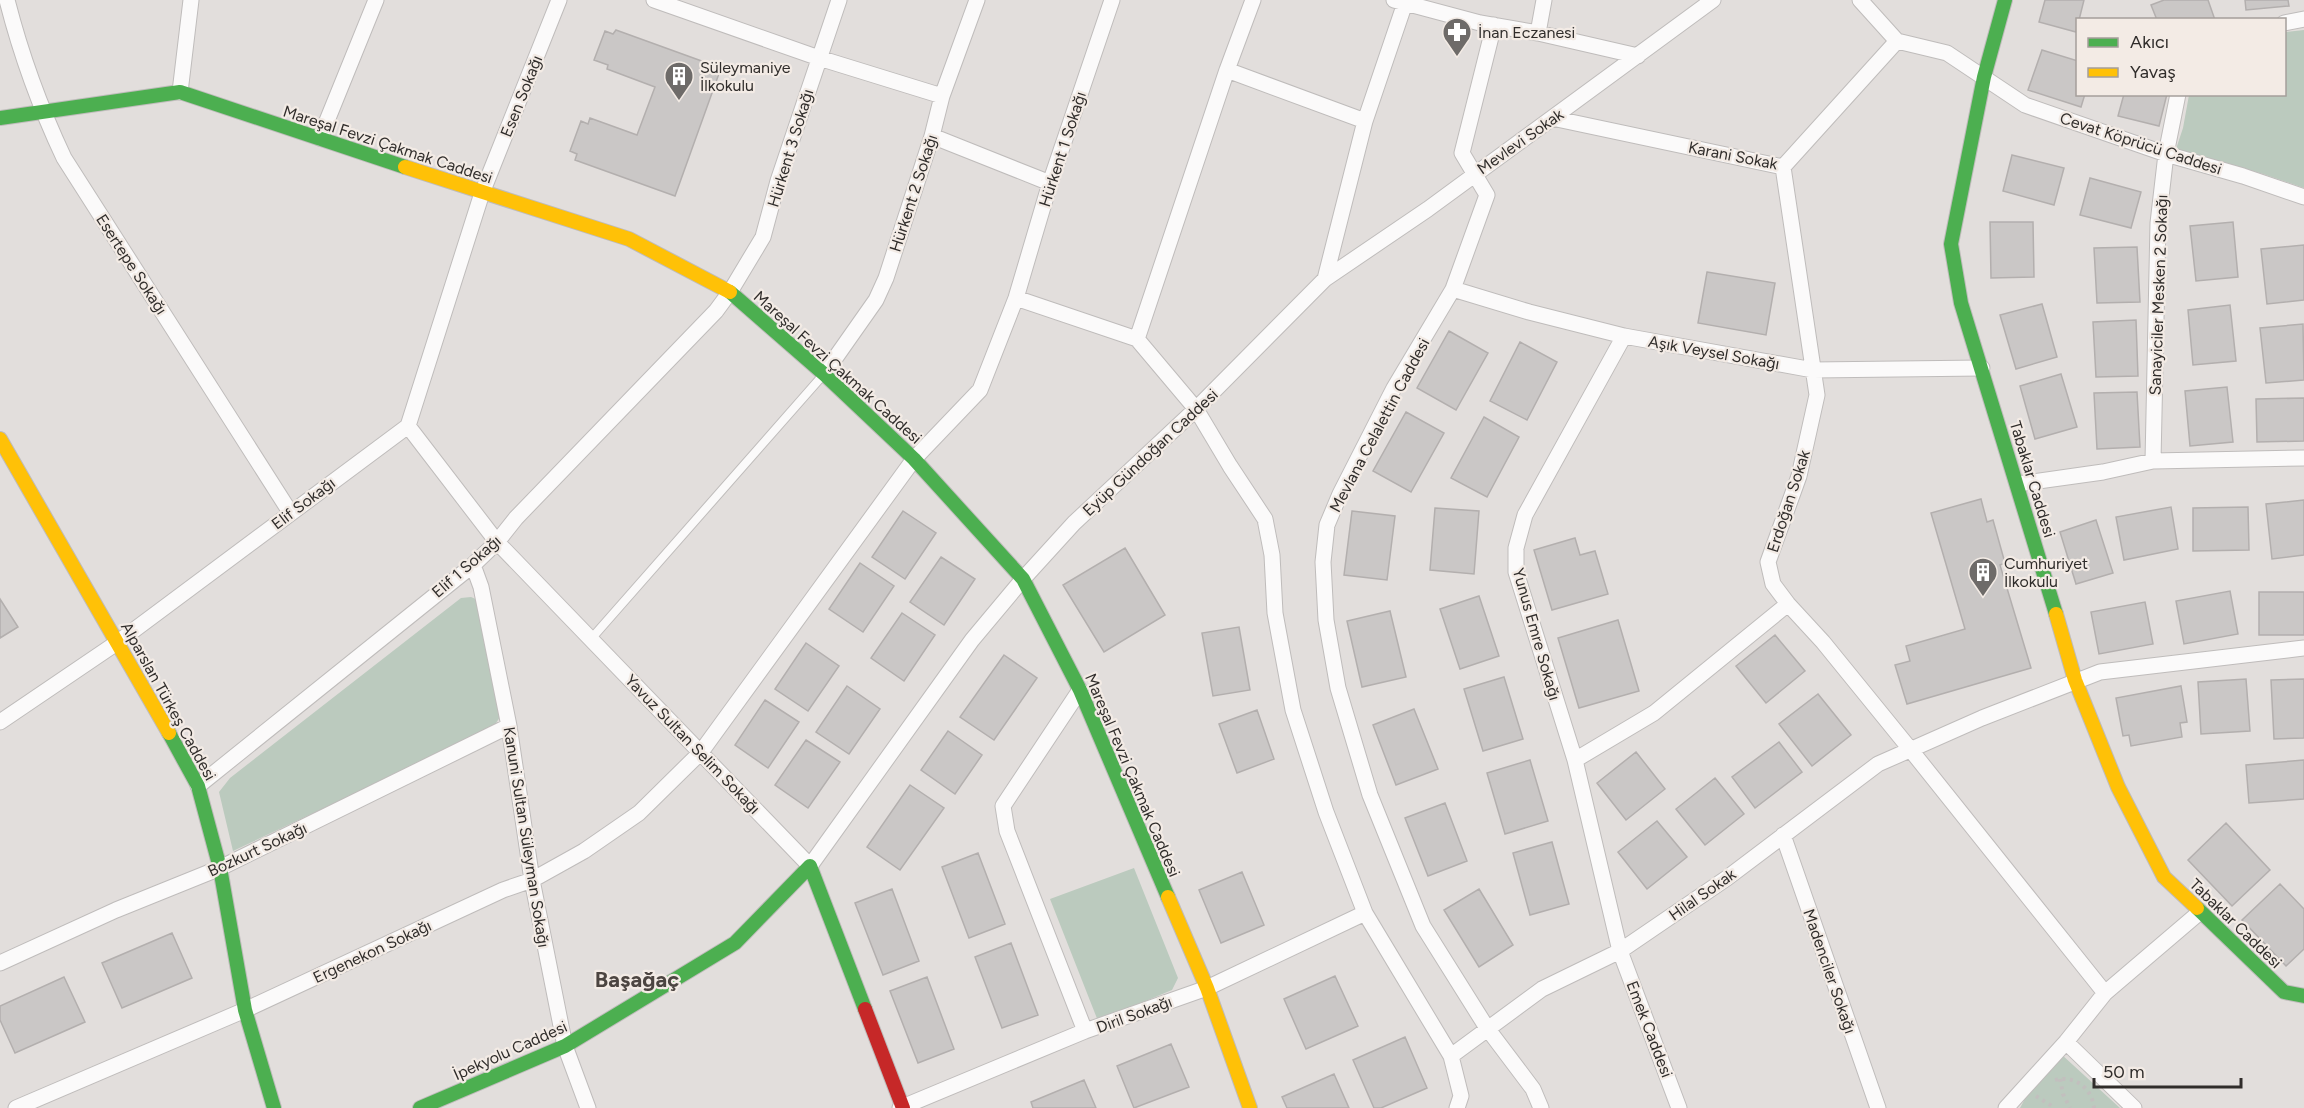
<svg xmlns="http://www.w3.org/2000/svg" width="2304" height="1108" font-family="Figtree,sans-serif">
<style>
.green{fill:#bbcabe}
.building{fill:#cac7c6;stroke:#b3afae;stroke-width:1.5}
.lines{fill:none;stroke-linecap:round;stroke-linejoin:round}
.lane-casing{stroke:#bfbcbb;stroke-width:10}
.street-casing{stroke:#bfbcbb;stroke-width:17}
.fast-casing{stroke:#bfbcbb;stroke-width:16}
.slow-casing{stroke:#bfbcbb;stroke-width:16}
.jam-casing{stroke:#bfbcbb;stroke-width:16}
.path{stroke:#c2bfbe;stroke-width:4;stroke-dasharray:3 4.5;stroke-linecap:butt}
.lane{stroke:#fbfafa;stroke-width:8}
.street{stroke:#fbfafa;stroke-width:15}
.fast{stroke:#4caf50;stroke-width:14}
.slow{stroke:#ffc107;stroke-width:14}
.jam{stroke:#c62828;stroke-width:14}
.labels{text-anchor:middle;stroke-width:4.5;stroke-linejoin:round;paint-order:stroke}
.poi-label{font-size:16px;fill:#302d2b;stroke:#f3ebe5;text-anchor:start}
.street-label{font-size:16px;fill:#302d2b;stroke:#f3ebe5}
.district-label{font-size:22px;font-weight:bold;fill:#4c4541;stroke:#f3ebe5}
</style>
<rect width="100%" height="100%" fill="#e2dedc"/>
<path class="green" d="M2304 30V188L2263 174 2176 149 2183 128 2189 95 2284 94 2285 32Z
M471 597 480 601 502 714 492 729 233 851 219 792 230 778 461 598Z
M1134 868 1178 978 1172 990 1098 1021 1050 899Z
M2061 1054 2120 1108H2020L2027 1095Z"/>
<path class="building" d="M2045 0H2084L2076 32 2039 22Z
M2164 0H2208L2215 20H2157L2151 5Z
M2245 0H2288L2289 6 2246 10Z
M616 30 721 68 675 196 575 160 577 154 570 151 581 121 588 124 590 118 637 135 655 87 607 69 608 65 594 60 605 31 613 34Z
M2042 50 2078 61V94H2085L2081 107 2028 90Z
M2124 94H2167L2159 126 2118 116Z
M2012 155 2064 168 2054 205 2003 191Z
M2090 178 2141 192 2131 228 2080 215Z
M1990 222H2033L2034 277 1991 278Z
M2233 222 2238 277 2196 281 2190 226Z
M2304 245V300L2267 304 2261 249Z
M2137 247 2140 302 2097 303 2094 248Z
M1707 272 1775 283 1766 335 1698 323Z
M2042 304 2057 357 2016 369 2000 315Z
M2230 305 2236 361 2193 365 2188 310Z
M2136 320 2138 376 2096 377 2093 322Z
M2303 324 2304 380 2266 383 2260 328Z
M1449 331 1488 353 1456 410 1417 388Z
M1520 342 1557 362 1527 420 1490 401Z
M2061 374 2077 427 2035 439 2020 386Z
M2227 387 2233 442 2190 446 2185 391Z
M2137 392 2140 447 2097 449 2094 393Z
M2304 398V441L2257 442 2256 399Z
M1406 412 1444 433 1411 492 1373 471Z
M1484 417 1519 437 1487 497 1451 478Z
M1981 499 1987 522 1993 520 2005 563 2000 565 2031 668 1907 704 1895 665 1910 661 1906 646 1965 629 1931 513Z
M2304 500V555L2272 559 2266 504Z
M2171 507 2178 549 2124 560 2116 517Z
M2248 507 2249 550 2193 551V508Z
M1435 508 1479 511 1474 574 1430 570Z
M903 511 936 533 905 579 872 557Z
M1352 511 1395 516 1387 580 1344 575Z
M2096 520 2113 573 2076 584 2060 532Z
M1575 538 1580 555 1595 551 1608 594 1552 610 1534 550Z
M1125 548 1165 615 1104 652 1063 585Z
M941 557 975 579 944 625 910 602Z
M860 563 894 586 863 632 829 609Z
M2230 591 2238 634 2184 644 2176 601Z
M2259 592H2304V635H2259Z
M1479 596 1499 656 1460 669 1440 609Z
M0 599 18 627 0 638Z
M2145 602 2153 644 2099 654 2091 612Z
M1390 611 1406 677 1362 687 1347 621Z
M902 613 935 635 904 681 871 658Z
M1618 620 1639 691 1579 708 1558 638Z
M1239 627 1250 690 1213 696 1202 633Z
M1775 635 1805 671 1766 703 1736 666Z
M806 643 839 666 808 711 775 689Z
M1004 655 1037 678 994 740 960 717Z
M1504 677 1523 739 1483 751 1464 689Z
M2246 679 2250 731 2201 734 2198 682Z
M2304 679V738L2274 739 2271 680Z
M847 686 880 709 849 754 816 732Z
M2181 686 2187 722 2180 723 2182 737 2131 746 2129 735 2123 736 2116 698Z
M1818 694 1851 735 1812 766 1779 724Z
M765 700 799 722 768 768 735 745Z
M1414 709 1438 769 1396 785 1373 725Z
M1257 710 1274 759 1237 773 1219 724Z
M948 731 982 755 955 794 921 770Z
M806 740 840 762 808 808 775 785Z
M1779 742 1802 772 1755 808 1732 777Z
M1636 752 1665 789 1626 820 1597 783Z
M1530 760 1548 821 1505 834 1487 773Z
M2304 760V799L2249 803 2246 765Z
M1715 778 1744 814 1705 845 1676 809Z
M910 785 944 808 900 870 867 847Z
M1445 803 1467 861 1428 876 1405 818Z
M1657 821 1687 857 1647 889 1618 852Z
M2226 823 2270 870 2232 906 2188 860Z
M1552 842 1569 904 1530 915 1513 853Z
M978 853 1005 924 969 938 942 867Z
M1242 872 1264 925 1221 943 1199 890Z
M2280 884 2304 909V949L2286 966 2242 920Z
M892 889 919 961 883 975 855 903Z
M1479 889 1513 945 1479 967 1444 910Z
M172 933 192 978 122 1008 102 963Z
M1011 943 1038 1015 1002 1028 975 957Z
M1335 976 1358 1026 1306 1049 1284 999Z
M64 977 85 1022 15 1053 0 1020V1006Z
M927 977 954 1049 918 1063 890 991Z
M1405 1037 1427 1088 1381 1108H1374L1353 1060Z
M1171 1044 1189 1087 1134 1108 1117 1066Z
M1334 1074 1349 1108H1287L1282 1097Z
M1084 1080 1096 1108H1033L1031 1102Z"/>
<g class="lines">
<g class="lane-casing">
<path id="lane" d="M591 639 824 374"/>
</g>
<g class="street-casing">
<path id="street" d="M7 0C21 55 40 107 64 158L290 512
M654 0 819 58 942 96
M1394 0 1480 23 1538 33 1638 56
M1860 0 1897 41 1947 53 2025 105 2166 154 2243 176 2304 197
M2284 23 2304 19
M1494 25 1462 153 1487 195 1453 289 1394 388 1340 494 1327 525 1323 562 1326 620 1338 688 1370 795 1423 926 1487 1028 1533 1089 1541 1108
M1538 33 1544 0
M1227 70 1253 0
M180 92 191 0
M1552 118 1783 167
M932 136 1050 183
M320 138 376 0
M1783 167 1817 395 1799 476 1768 562 1773 584 1788 604 1823 642 1910 749 2105 993
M1783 167 1897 41
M1325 279 1428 209 1713 0
M1453 289 1529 312 1624 336 1813 370 1982 368
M1016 298 1137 339 1196 409 1230 466 1265 519 1272 555 1275 613 1293 710 1326 812 1365 913 1451 1056
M1624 336 1525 515 1516 548V572L1575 760 1620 951 1679 1108
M1137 339 1227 70 1365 121
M824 374 876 300 886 278 932 136 942 96 977 0
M408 426 497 542 810 866 972 640 1023 579 1074 523 1196 409 1325 279 1365 121 1406 0
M2153 461 2158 223 2166 154 2178 94
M2018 484 2103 472 2153 461 2304 458
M473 565 481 587 509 726 532 880 565 1046 588 1108
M1080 690 1003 806 1007 831 1085 1031
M0 722 118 642 408 426 482 193 559 0
M1575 760 1654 713 1788 604
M198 786 473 565 497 542 516 518 716 311 730 292 763 237 778 181 839 0
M1783 835 1878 1108
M0 963 116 910 220 868 509 726
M2066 1042 2134 1108
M16 1108 245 1010 503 890 532 880 584 851 639 813 701 752 914 459 980 390 1016 298 1050 183 1112 0
M900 1108 1085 1031 1207 988 1365 913
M1457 1108 1461 1096 1451 1056 1542 989 1620 951 1727 878 1878 764 1982 718 2100 672 2304 648
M2006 1108 2066 1042 2105 993 2200 912"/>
</g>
<g class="fast-casing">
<path id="fast" d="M2005 0 1984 77 1951 244 1961 303 2056 614
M0 118 180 92 405 167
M730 292 824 374 914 459 1023 579 1080 690 1168 897
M169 733 198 786 220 868 245 1010 274 1108
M2197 908 2284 992 2304 996
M420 1108 565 1046 735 943 810 866 865 1009"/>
</g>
<g class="slow-casing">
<path id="slow" d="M405 167 629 239 730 292
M0 439 169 733
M2056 614 2075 680 2118 787 2164 877 2197 908
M1168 897 1207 988 1250 1108"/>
</g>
<g class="jam-casing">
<path id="jam" d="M865 1009 903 1108"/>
</g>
<path class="path" d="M2060 1079 2063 1094 2070 1108
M2055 1080C2075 1075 2092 1088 2094 1108
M2036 1096 2055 1108"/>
<use href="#lane" class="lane"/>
<use href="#street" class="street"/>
<use href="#fast" class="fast"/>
<use href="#slow" class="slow"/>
<use href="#jam" class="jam"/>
</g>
<defs>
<g id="pharmacy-pin" transform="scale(1.5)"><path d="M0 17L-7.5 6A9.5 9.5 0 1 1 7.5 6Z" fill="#6e6b69" stroke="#f3ebe5"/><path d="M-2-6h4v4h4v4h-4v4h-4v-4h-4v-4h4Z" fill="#fff"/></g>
<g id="building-pin" transform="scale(1.5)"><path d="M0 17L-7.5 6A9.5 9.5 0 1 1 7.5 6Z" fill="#6e6b69" stroke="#f3ebe5"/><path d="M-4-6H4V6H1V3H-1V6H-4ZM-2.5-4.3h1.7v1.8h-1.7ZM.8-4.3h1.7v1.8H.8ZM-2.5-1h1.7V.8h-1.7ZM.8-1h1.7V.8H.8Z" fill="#fff"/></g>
</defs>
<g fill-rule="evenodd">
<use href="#pharmacy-pin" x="1457" y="32"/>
<use href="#building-pin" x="679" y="76"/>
<use href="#building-pin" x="1983" y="572"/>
</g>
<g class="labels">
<g class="poi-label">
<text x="1478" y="38">İnan Eczanesi</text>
<text x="700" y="73">Süleymaniye<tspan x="700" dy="18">İlkokulu</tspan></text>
<text x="2004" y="569">Cumhuriyet<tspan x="2004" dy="18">İlkokulu</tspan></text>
</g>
<g class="street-label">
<text transform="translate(521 96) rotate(-68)" y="6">Esen Sokağı</text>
<text transform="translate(1520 141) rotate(-35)" y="6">Mevlevi Sokak</text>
<text transform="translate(2141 143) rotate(18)" y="6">Cevat Köprücü Caddesi</text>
<text transform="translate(388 144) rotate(18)" y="6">Mareşal Fevzi Çakmak Caddesi</text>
<text transform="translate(790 148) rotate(-73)" y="6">Hürkent 3 Sokağı</text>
<text transform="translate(1062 149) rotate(-72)" y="6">Hürkent 1 Sokağı</text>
<text transform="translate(1733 155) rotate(11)" y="6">Karani Sokak</text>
<text transform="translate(913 193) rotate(-72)" y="6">Hürkent 2 Sokağı</text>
<text transform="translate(132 264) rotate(57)" y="6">Esertepe Sokağı</text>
<text transform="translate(2158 295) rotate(-88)" y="6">Sanayiciler Mesken 2 Sokağı</text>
<text transform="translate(1714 352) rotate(10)" y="6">Aşık Veysel Sokağı</text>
<text transform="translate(838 367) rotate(42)" y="6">Mareşal Fevzi Çakmak Caddesi</text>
<text transform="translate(1379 425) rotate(-62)" y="6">Mevlana Celalettin Caddesi</text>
<text transform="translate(1150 452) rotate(-43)" y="6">Eyüp Gündoğan Caddesi</text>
<text transform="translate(2033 479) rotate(73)" y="6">Tabaklar Caddesi</text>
<text transform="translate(1788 501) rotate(-72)" y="6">Erdoğan Sokak</text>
<text transform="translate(303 503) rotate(-37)" y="6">Elif Sokağı</text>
<text transform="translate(466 566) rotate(-41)" y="6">Elif 1 Sokağı</text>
<text transform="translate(1537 634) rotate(74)" y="6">Yunus Emre Sokağı</text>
<text transform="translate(169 701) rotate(61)" y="6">Alparslan Türkeş Caddesi</text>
<text transform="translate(693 744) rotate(46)" y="6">Yavuz Sultan Selim Sokağı</text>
<text transform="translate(1133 775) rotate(67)" y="6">Mareşal Fevzi Çakmak Caddesi</text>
<text transform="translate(527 837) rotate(81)" y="6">Kanuni Sultan Süleyman Sokağı</text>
<text transform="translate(257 849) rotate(-25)" y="6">Bozkurt Sokağı</text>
<text transform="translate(1702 894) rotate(-35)" y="6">Hilal Sokak</text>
<text transform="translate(2236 923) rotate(44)" y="6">Tabaklar Caddesi</text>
<text transform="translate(372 951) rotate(-25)" y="6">Ergenekon Sokağı</text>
<text transform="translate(1830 971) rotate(71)" y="6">Madenciler Sokağı</text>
<text transform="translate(1134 1014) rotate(-20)" y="6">Diril Sokağı</text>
<text transform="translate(1650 1029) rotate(69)" y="6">Emek Caddesi</text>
<text transform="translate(510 1050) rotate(-24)" y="6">İpekyolu Caddesi</text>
</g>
<g class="district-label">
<text x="637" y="987">Başağaç</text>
</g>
</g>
<rect x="2076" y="18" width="210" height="78" fill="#f3ebe5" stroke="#a59f9b" stroke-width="1.5"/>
<rect x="2088" y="38" width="30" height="9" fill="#4caf50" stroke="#a59f9b" stroke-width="1.5"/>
<text x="2130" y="48" font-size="18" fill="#302d2b">Akıcı</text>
<rect x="2088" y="68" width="30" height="9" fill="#ffc107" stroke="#a59f9b" stroke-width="1.5"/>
<text x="2130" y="78" font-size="18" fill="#302d2b">Yavaş</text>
<path d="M2094 1078v9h147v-9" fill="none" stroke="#302d2b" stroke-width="3"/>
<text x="2103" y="1078" font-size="18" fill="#302d2b" stroke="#f3ebe5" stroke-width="4.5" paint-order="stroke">50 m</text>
</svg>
